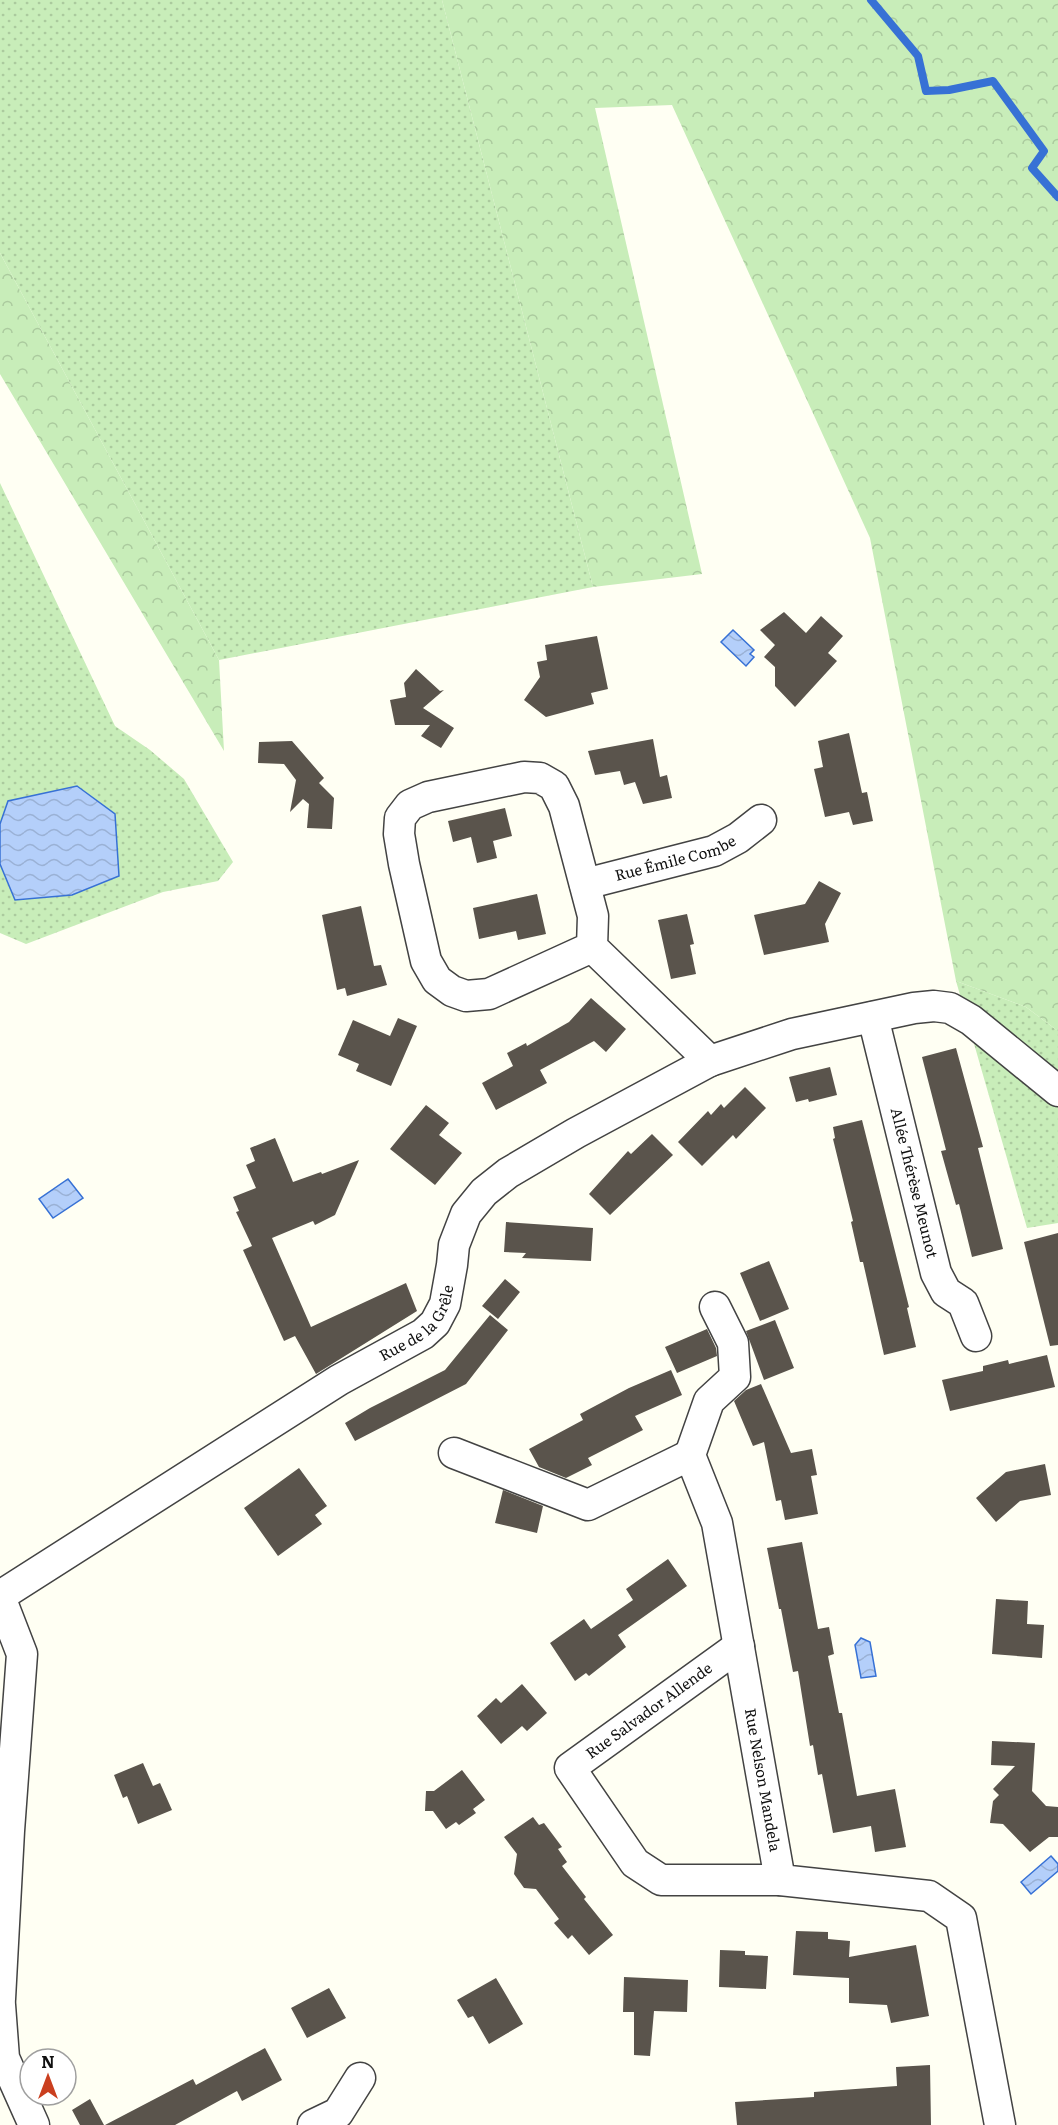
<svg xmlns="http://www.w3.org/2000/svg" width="1058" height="2125" font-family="Literata,serif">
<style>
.grass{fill:url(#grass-dots)}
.park{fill:url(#park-crowns)}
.water{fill:url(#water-waves);stroke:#3771d5;stroke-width:1.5}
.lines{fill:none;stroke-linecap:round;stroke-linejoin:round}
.stream{stroke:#3771d5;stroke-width:8}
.building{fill:#5a544c}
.street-casing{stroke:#434343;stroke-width:33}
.street{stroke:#fff;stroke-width:30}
.labels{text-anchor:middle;stroke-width:6;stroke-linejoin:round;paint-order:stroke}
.street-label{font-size:15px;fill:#101010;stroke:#fff}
</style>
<defs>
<pattern id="grass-dots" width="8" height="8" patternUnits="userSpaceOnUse" patternTransform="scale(1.5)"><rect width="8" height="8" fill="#c8edb9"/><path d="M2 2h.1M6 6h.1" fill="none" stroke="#abca9e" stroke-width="1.8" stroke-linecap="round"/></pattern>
<pattern id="park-crowns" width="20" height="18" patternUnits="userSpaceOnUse" patternTransform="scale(1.5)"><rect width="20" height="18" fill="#c8edb9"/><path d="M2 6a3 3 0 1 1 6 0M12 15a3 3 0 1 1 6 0" fill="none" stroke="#abca9e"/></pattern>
<pattern id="water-waves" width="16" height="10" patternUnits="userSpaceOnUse" patternTransform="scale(1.5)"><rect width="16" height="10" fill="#b4cffa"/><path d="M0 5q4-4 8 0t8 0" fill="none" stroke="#9ab1d5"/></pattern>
</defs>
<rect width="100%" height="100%" fill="#fffff3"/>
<path class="grass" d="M0 0H442L593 587 219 660 0 253Z
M0 483 115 726 150 750 184 779 233 862 218 881 163 892 26 944 0 933Z
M956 981 1026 1007 1058 1031V1223L1027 1228Z"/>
<path class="park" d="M442 0H1058V1031L1026 1007 956 981 870 538 672 105 595 108 702 574 593 587Z
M0 253 219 660 224 751 0 374Z"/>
<path class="water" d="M733 630 754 650 750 654 754 657 746 666 721 642Z
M77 786 115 814 119 876 72 895 15 900 0 864V824L8 801Z
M68 1179 83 1198 53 1218 39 1199Z
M861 1638 870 1642 876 1676 861 1678 855 1645Z
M1051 1856 1058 1864V1871L1031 1894 1021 1882Z"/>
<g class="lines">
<path class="stream" d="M871 0 918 56 926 91 949 90 993 81 1044 151 1032 168 1058 197"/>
</g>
<path class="building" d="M784 612 806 633 821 616 843 636 828 653 837 661 795 707 775 686V667L764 657 775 645 760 630Z
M597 636 608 689 591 693 594 704 546 717 524 700 540 677 537 662 547 660 545 645Z
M416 669 440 691 444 690 423 708 454 728 441 748 421 736 430 725H395L390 700 406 697 404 683Z
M849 733 862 793 867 792 873 821 853 825 849 812 825 817 814 769 823 767 818 741Z
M653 739 660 777 667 775 672 798 643 804 635 782 624 785 620 771 595 775 588 751Z
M292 741 324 778 319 783 334 798 332 829 307 828 309 804 303 799 290 812 296 780 284 764 258 763 259 742Z
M505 808 512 836 493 841 497 858 477 863 471 837 453 842 448 821Z
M819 881 841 893 825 924 829 942 764 955 754 915 805 904Z
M537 894 546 934 518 940 516 931 479 939 473 908Z
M361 906 374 966 381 965 387 985 347 996 345 988 337 990 322 915Z
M687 914 694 944 690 945 696 974 671 979 658 920Z
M591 998 626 1029 606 1052 594 1041 540 1070 547 1083 496 1110 482 1083 513 1066 507 1053 526 1043 527 1046 569 1022Z
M398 1018 417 1026 391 1086 356 1071 359 1064 338 1055 353 1020 390 1036Z
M956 1048 983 1147 978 1148 1003 1249 972 1257 959 1204 956 1205 941 1151 946 1150 922 1057Z
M830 1067 837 1095 809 1102 808 1099 796 1102 789 1077Z
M745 1087 766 1108 736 1139 733 1135 702 1166 678 1142 708 1111 711 1115 721 1104 724 1108Z
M426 1105 449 1123 439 1135 462 1153 435 1185 390 1149Z
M862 1120 909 1307 907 1308 916 1347 884 1355 863 1262H860L851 1222 853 1221 833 1139 835 1138 833 1127Z
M652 1134 673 1155 610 1215 589 1194 628 1151 631 1154Z
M275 1138 293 1182 321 1172 322 1174 359 1160 335 1215 315 1225 313 1221 272 1238 311 1327 406 1283 417 1311 316 1374 295 1336 284 1341 243 1250 252 1246 236 1212 239 1211 233 1197 256 1188 246 1165 255 1161 250 1148Z
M506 1222 593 1228 591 1261 522 1258 526 1253 504 1252Z
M1058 1233V1345L1050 1346 1024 1242Z
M769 1261 789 1309 760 1321 740 1273Z
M505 1279 520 1292 498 1319 482 1306Z
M490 1315 508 1330 466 1384 355 1441 345 1423 370 1408 445 1370Z
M775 1320 794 1368 764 1380 746 1331Z
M707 1329 716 1348 717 1356 677 1373 665 1347Z
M1047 1355 1055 1387 950 1411 942 1380 983 1371V1366L1008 1360 1009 1364Z
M671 1370 682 1395 635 1416 643 1430 588 1458 592 1465 566 1478 539 1467 529 1449 583 1420 580 1414 629 1388Z
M761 1384 791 1453 812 1449 817 1475 811 1476 818 1514 785 1520 781 1500 776 1501 764 1442 753 1446 734 1401 746 1390Z
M1045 1464 1051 1495 1020 1501 996 1522 976 1498 1006 1472Z
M299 1468 327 1506 315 1515 322 1524 278 1556 244 1508Z
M503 1490 543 1506 537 1533 495 1523Z
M802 1542 818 1629 829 1627 834 1654 828 1656 839 1713H842L857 1796 895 1789 906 1847 875 1852 871 1826 833 1833 822 1774 818 1775 813 1745 810 1746 798 1671 793 1672 781 1609H779L767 1548Z
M668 1559 687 1586 618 1635 626 1647 589 1676 586 1673 575 1681 550 1643 584 1619 591 1629 633 1600 626 1589Z
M996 1599 1028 1601 1027 1624 1044 1625 1042 1658 992 1654Z
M522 1684 547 1713 527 1731 522 1726 501 1744 477 1716 496 1698 501 1703Z
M992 1741 1035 1743 1032 1791 1046 1806 1058 1807V1837H1049L1030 1852 1003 1824 990 1823 993 1801 999 1795 993 1789 1015 1766 991 1765Z
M143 1763 153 1786 160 1783 172 1810 138 1824 127 1796 123 1798 114 1775Z
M462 1770 485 1800 473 1809 476 1813 459 1825 456 1822 446 1829 433 1811H425L426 1791H434Z
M533 1817 539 1825 544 1823 562 1847 558 1849 567 1862 562 1866 586 1897 584 1899 613 1935 589 1955 572 1935 568 1939 554 1923 559 1919 536 1889 524 1888 514 1874 517 1854 504 1837Z
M796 1931 828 1932V1939L850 1941 849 1957 916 1945 929 2016 891 2023 887 2005 849 2003V1978L793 1975Z
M720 1950 745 1951V1955L768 1956 766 1989 719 1987Z
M624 1977 688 1980 687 2012 654 2011 650 2056 634 2055V2012H623Z
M496 1978 523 2024 489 2044 473 2016 468 2018 457 2000Z
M329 1988 346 2018 307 2038 291 2008Z
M265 2048 282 2080 242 2101 237 2091 175 2125H105L193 2079 196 2085Z
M930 2065 931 2125H737L735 2102 814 2097V2092L897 2086 896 2067Z
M90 2099 104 2125H80L72 2110Z"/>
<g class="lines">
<g class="street-casing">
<g id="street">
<path id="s1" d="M585 884 714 851 738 838 761 820"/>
<path d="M592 947 489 994 466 996 452 991 437 980 426 961 404 864 399 834 400 818 410 805 428 797 524 777 540 778 554 786 564 806 593 916 592 947 710 1061"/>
<path id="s2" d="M873 1017 936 1273 946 1292 963 1303 976 1336"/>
<path id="s3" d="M715 1307 733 1343 735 1377 709 1401 690 1455 717 1523 780 1880 929 1896 961 1918 1000 2125"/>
<path d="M454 1453 588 1505 690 1455"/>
<path id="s4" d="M0 1596 339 1380 423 1334 435 1323 445 1304 452 1265 454 1245 466 1214 484 1192 508 1173 576 1133 710 1061 792 1034 914 1008 934 1006 950 1008 971 1020 1058 1091"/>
<path d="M0 1597 22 1654 9 1831 0 1999"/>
<path d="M739 1646 570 1768 635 1863 661 1880H780"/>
<path d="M0 2005 4 2058 34 2125"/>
<path d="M313 2125 338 2113 360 2078"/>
</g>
</g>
<use href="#street" class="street"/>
</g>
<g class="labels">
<g class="street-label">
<text dy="5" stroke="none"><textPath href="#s1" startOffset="94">Rue Émile Combe</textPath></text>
<text dy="5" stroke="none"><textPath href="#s2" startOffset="171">Allée Thérèse Meunot</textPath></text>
<text dy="5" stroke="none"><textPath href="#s4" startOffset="502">Rue de la Grêle</textPath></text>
<text transform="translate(649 1711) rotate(-36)" y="5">Rue Salvador Allende</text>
<text dy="5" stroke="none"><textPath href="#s3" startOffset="501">Rue Nelson Mandela</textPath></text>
</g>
</g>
<g transform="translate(48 2077)"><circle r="28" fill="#ffffff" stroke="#9f9f9f" stroke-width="1.5"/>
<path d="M0-4.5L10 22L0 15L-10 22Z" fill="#ca3f1f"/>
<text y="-9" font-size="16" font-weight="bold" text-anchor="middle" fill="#101010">N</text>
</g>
</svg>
